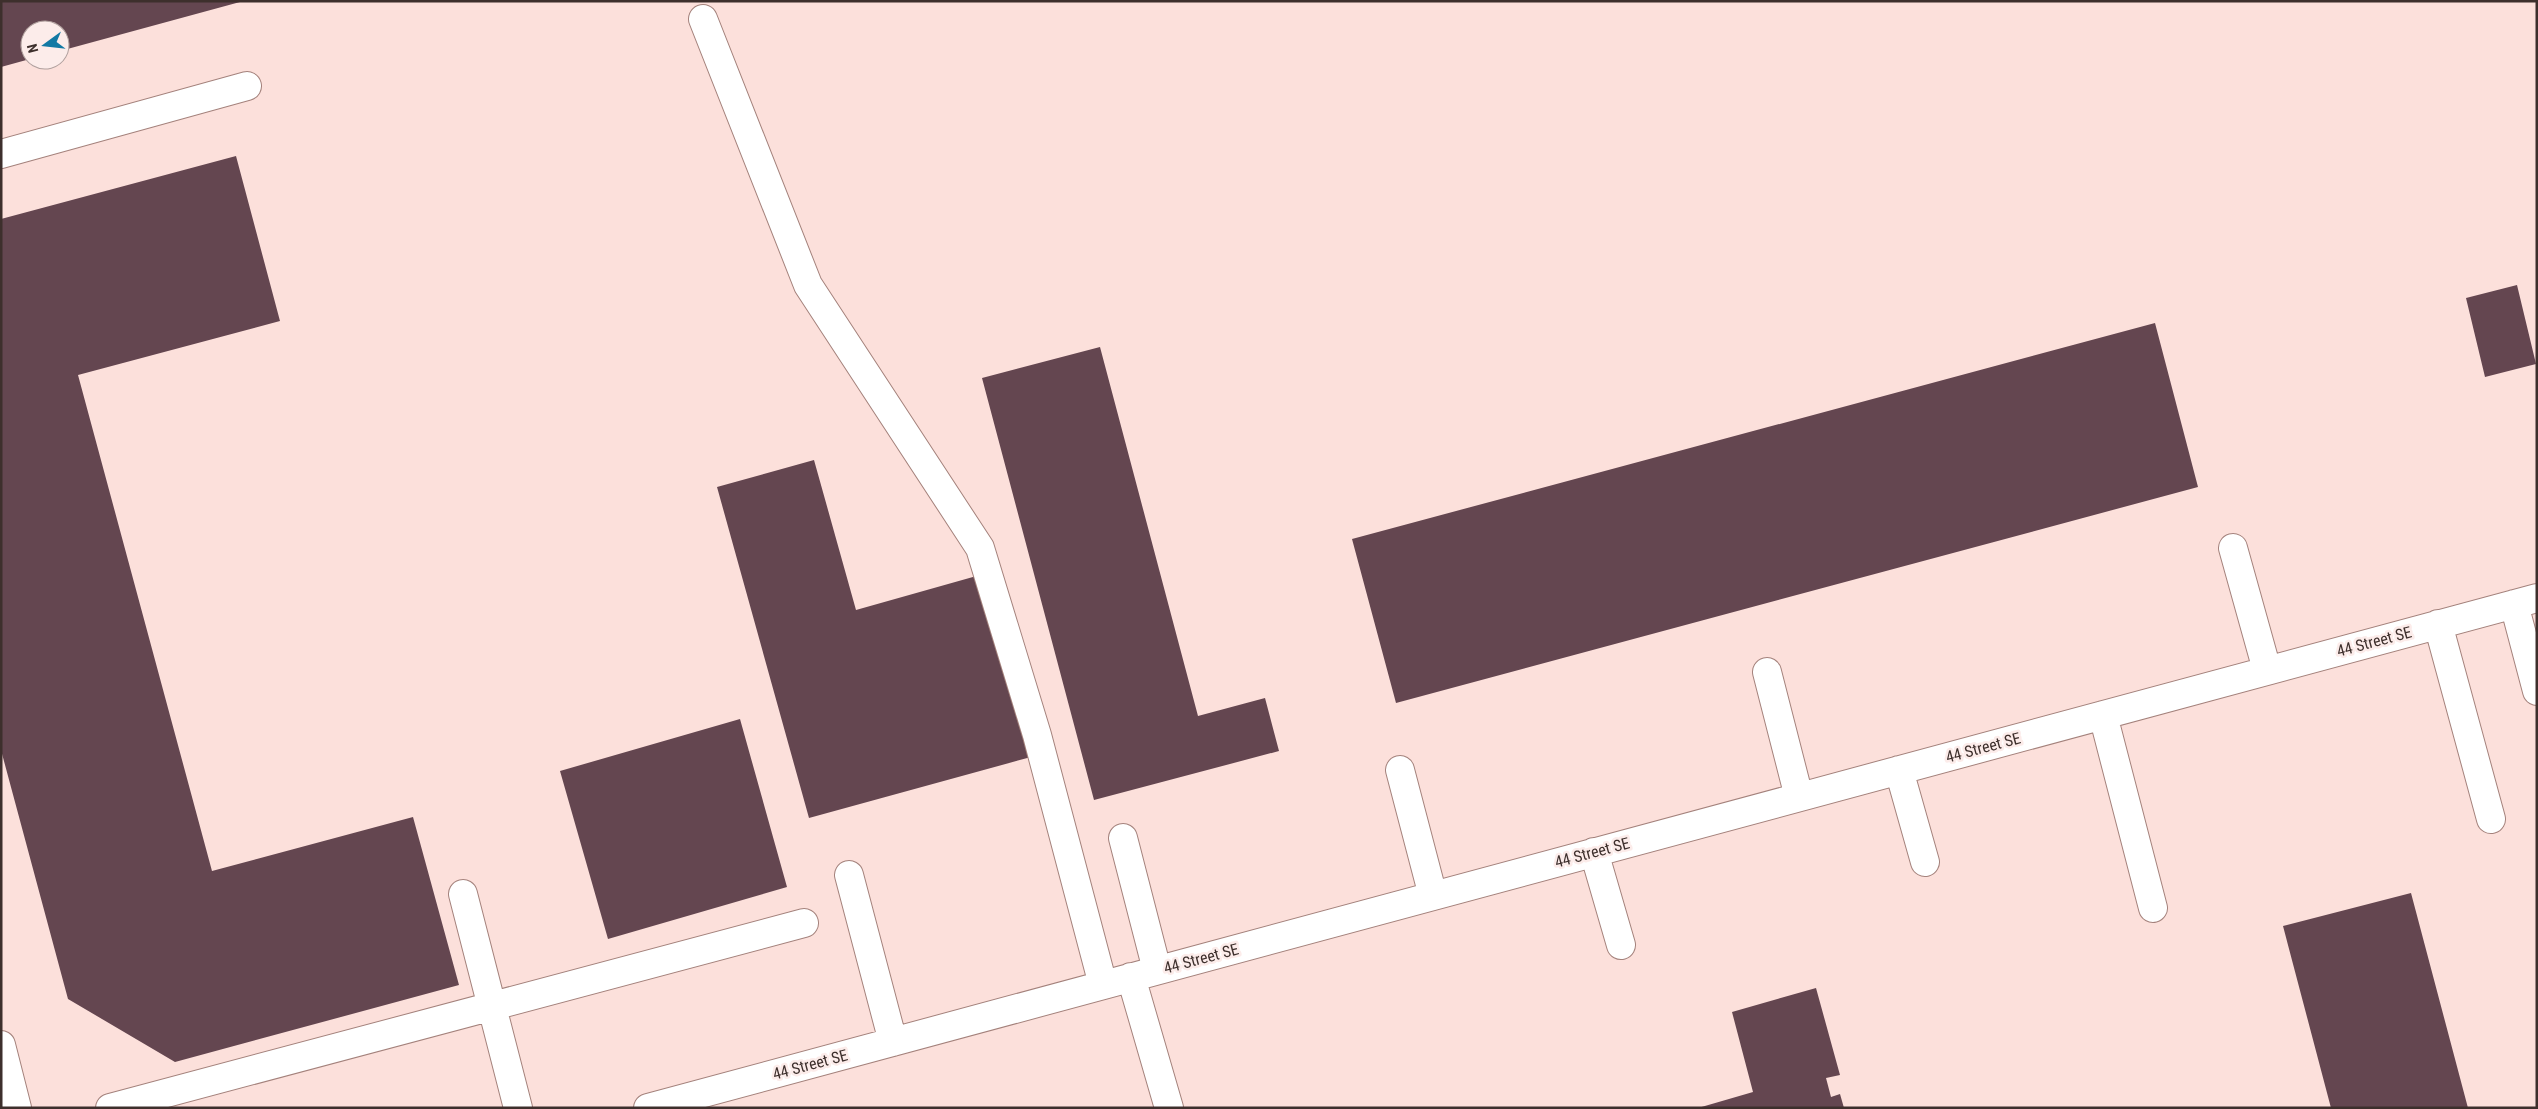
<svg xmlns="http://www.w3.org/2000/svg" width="2538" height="1109" font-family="'Roboto Condensed',sans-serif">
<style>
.built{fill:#fce0db;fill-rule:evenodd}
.building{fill:#644650}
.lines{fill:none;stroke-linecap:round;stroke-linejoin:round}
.minor-casing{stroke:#a4827c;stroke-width:30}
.minor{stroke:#fff;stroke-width:28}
.labels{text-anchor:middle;stroke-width:5;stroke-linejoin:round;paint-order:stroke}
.street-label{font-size:16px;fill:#3d2f2c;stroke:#fcecea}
</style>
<rect width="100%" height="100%" fill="#fcecea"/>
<path class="built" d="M1 1H2537V1108H1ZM30 30H60V60H30Z"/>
<path class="building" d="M1 1H240V2L60 51V30H30V59L1 67Z
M236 156 280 321 78 375 212 871 413 817 459 985 175 1062 68 999 1 750V219Z
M2517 285 2536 364 2485 377 2466 298Z
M2155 323 2198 487 1396 703 1352 539Z
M1100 347 1198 716 1265 698 1279 751 1094 800 982 378Z
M814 460 856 610 980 575 1031 757 809 818 717 487Z
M740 719 787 887 608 939 560 771Z
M2411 893 2468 1108H2331L2283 926Z
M1816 988 1840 1075 1826 1078 1831 1097 1840 1094 1844 1108H1698L1753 1092 1732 1012Z"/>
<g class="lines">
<g class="minor-casing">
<path id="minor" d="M703 19 808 285 980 548 1037 735 1103 985
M1 154 247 86
M2233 548 2267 670
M2514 604 2537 691
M2438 624 2491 819
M1767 672 1799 797
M2103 715 2153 908
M1400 770 1433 896
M1899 770 1925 862
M1123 838 1157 970
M1594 852 1621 945
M849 875 893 1042
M463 894 518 1108
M1131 977 1169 1108
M1 1045 17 1108
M110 1108 804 923
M648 1108 2537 598"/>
</g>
<use href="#minor" class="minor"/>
</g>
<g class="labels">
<g class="street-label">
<text transform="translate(2374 641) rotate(-15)" y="6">44 Street SE</text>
<text transform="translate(1983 747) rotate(-15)" y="6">44 Street SE</text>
<text transform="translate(1592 852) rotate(-15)" y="6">44 Street SE</text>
<text transform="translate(1201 958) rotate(-15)" y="6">44 Street SE</text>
<text transform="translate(810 1064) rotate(-15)" y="6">44 Street SE</text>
</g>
</g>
<rect width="2538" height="1109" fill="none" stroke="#3d2f2c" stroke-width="5"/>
<g transform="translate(45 45) rotate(255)"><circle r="24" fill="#fcecea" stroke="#b0a09e"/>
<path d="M0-4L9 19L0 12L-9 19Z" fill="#1279a4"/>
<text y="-8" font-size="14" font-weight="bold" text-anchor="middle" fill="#3d2f2c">N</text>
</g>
</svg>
